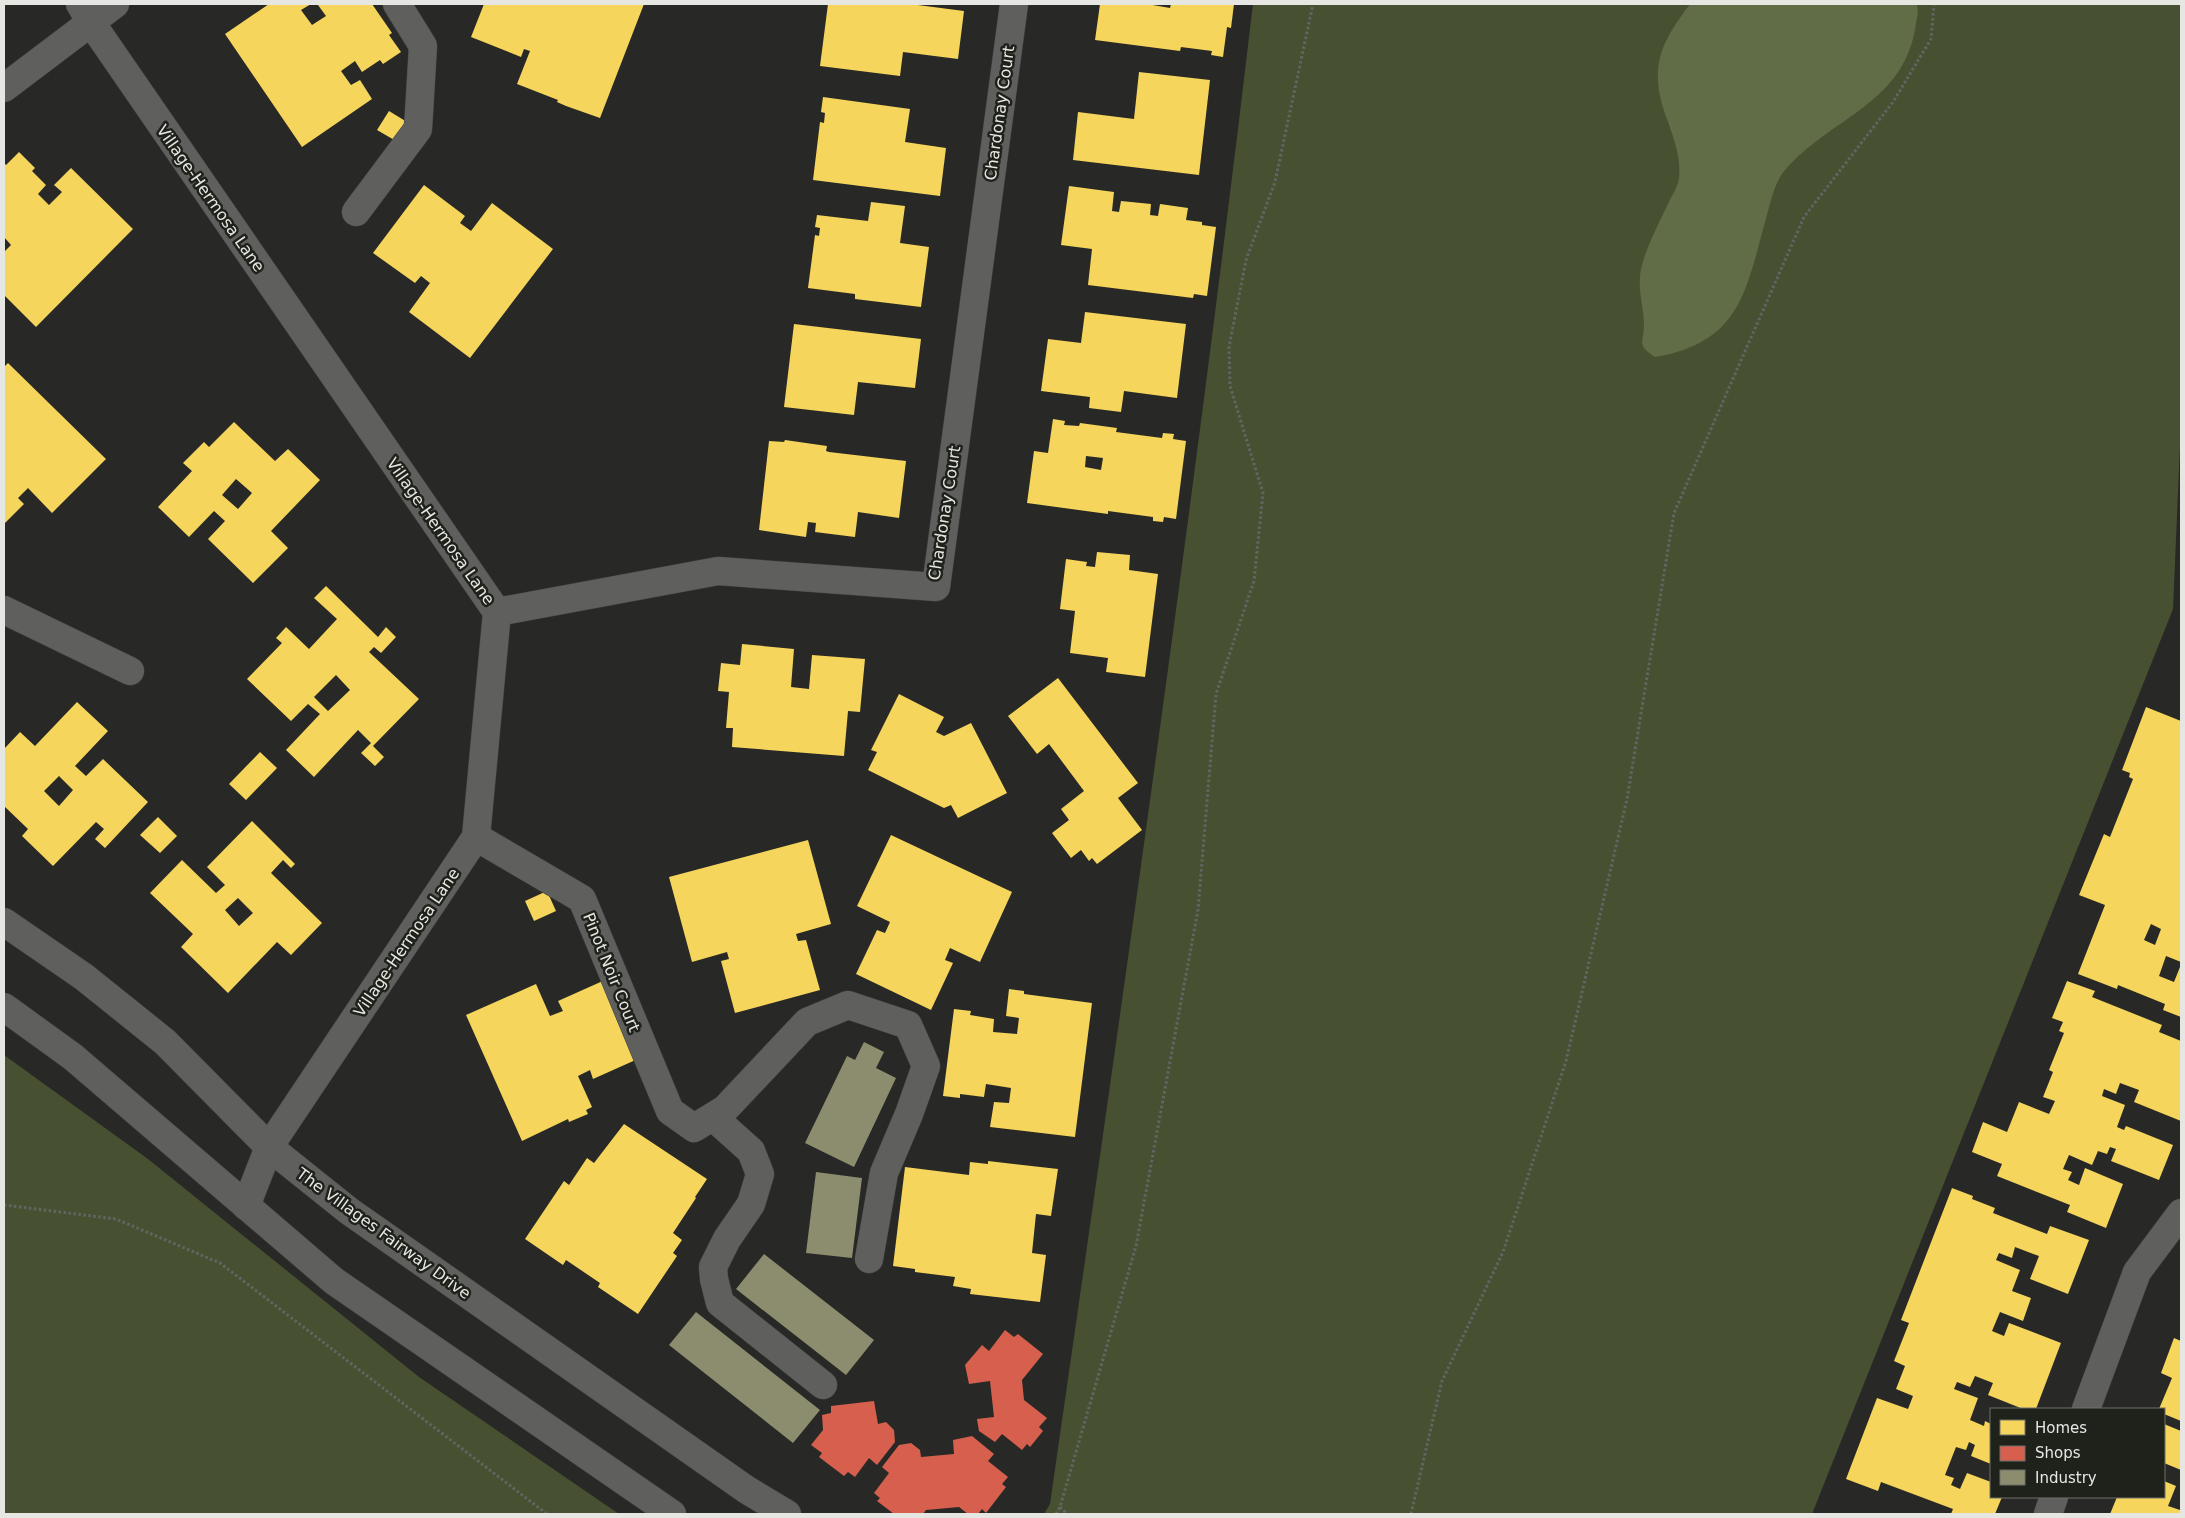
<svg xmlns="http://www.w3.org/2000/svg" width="2185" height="1518" font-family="'DejaVu Sans',sans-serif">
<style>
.green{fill:#475132}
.water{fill:#616d47}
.homes{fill:#f6d55c;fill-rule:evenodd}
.shops{fill:#d6604d}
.industry{fill:#8c8c6e}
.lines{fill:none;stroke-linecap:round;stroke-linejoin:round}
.minor-casing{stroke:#444542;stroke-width:29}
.tertiary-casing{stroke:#444542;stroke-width:29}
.path{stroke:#646563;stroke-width:3;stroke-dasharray:2.5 2.5;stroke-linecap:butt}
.minor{stroke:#5f605e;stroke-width:28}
.tertiary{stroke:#5f605e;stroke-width:28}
.labels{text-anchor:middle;stroke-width:5;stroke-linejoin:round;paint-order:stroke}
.street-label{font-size:16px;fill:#e6e7e3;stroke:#1f211b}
</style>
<rect width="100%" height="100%" fill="#282926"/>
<path class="green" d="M1253 4H2181V422L2173 609 1812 1514H1044L1050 1504C1122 1004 1194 505 1253 4Z
M4 1055 148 1159 419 1377 619 1514H4Z"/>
<path class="water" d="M1690 4H1917C1919 13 1916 21 1915 30 1901 105 1830 118 1785 170 1775 182 1771 200 1767 215 1746 288 1743 342 1655 357 1637 345 1643 344 1644 326 1644 306 1637 291 1641 269 1646 248 1658 225 1667 206 1671 197 1678 187 1679 178 1681 157 1674 139 1667 119 1648 68 1660 44 1690 4Z"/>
<path class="homes" d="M269 4H311L301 10 312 25 326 16 318 5 321 4H372L392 33 389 35 401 52 383 64 380 60 362 72 355 61 341 71 351 85 360 80 372 99 302 147 225 34Z
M484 4H644L600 118 566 106 557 102 558 100 517 84 530 51 524 49 521 57 471 37Z
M828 4H910L964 11 958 59 903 52 900 76 820 66Z
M1100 4H1147L1170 8 1171 4H1234L1231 28 1227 27 1223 57 1211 55 1212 51 1181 47 1180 51 1095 40Z
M1139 72 1210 80 1199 175 1073 160 1078 112 1134 119Z
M823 97 910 109 905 142 946 148 940 196 813 180 820 122 824 123 825 113 821 112Z
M389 111 407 122 396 141 377 130Z
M19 152 35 168 32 171 46 185 38 194 49 205 62 192 54 185 71 168 133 229 36 327 4 295V252L11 245 4 237V163L6 165Z
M424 185 465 216 460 223 471 231 492 203 553 249 470 358 409 312 430 283 421 276 415 283 373 253Z
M1069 186 1114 192 1112 211 1119 212 1121 201 1151 204 1150 215 1158 216 1160 204 1188 208 1186 220 1202 222V225L1216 227 1207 296 1194 294 1193 298 1088 285 1092 249 1061 245Z
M871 202 905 206 900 243 929 247 921 307 855 299V294L808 288 815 235 819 236 820 228 815 227 817 215 868 221Z
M1085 312 1186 324 1177 398 1124 391 1121 412 1089 408 1090 397 1041 391 1048 339 1081 343Z
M794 324 921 339 915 388 858 382 854 415 784 407Z
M8 363 106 459 52 513 28 488 18 498 24 504 4 524V367Z
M1053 419 1065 421 1064 425 1079 426 1080 423 1117 428 1116 432 1162 438 1163 433 1174 434 1173 439 1186 441 1176 519 1164 517 1163 522 1153 521V517L1108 511V514L1027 503 1034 451 1048 453ZM1086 456 1103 458 1101 470 1085 467Z
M234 422 275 461 288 449 320 480 271 531 288 548 253 583 208 539 225 521 214 511 189 537 158 507 192 471 183 463 204 442 209 447ZM236 479 252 493 238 509 222 495Z
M785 440 827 446 826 451 829 452 906 461 899 518 858 512 855 537 815 532 816 523 808 522 806 537 759 530 769 441 784 442Z
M1097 552 1130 555 1129 570 1158 574 1145 677 1106 672 1108 658 1070 653 1075 611 1060 609 1066 559 1087 562 1086 566 1095 567Z
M326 586 378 637 386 627 396 637 381 653 374 647 369 652 419 699 373 746 384 757 375 766 361 753 371 743 358 730 314 777 286 750 320 714 308 704 291 721 247 679 282 643 276 638 286 627 309 649 337 619 314 598ZM336 675 350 690 328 711 314 697Z
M742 644 794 649 791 687 809 689 812 655 865 659 860 712 848 711 844 756 732 747 733 728H726L729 692 718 691 721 663 740 665Z
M1058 678 1138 783 1118 798 1142 830 1097 864 1092 858 1089 861 1081 850 1071 858 1052 833 1069 820 1061 809 1084 791 1049 744 1037 754 1008 716Z
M899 694 944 717 936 732 944 736 971 723 1007 793 958 818 951 805 944 808 868 770 877 752 871 750Z
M77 702 108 731 75 766 86 776 103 759 148 802 105 848 95 839 104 829 96 822 53 866 22 836 28 829 4 806V749L20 732 35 746ZM59 776 73 790 59 806 44 791Z
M2146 707 2181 721V962L2166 956 2159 976 2174 982 2180 967 2181 968V1017L2163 1010 2165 1004 2118 985 2117 989 2078 974 2105 905 2079 895 2104 834 2110 837 2133 779 2129 777 2130 773 2122 770ZM2151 924 2161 929 2155 945 2144 940Z
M260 752 277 768 246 800 229 784Z
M158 817 177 836 160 853 140 835Z
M252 821 295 864 291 868 283 860 271 873 322 923 291 955 277 942 228 993 181 947 193 934 150 893 182 860 216 893 225 885 207 867ZM238 898 253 913 239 926 225 910Z
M891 835 1012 892 980 962 950 948 945 960 953 963 931 1010 856 974 877 930 885 933 890 922 857 906Z
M808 840 831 924 796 934 798 941 806 940 820 990 735 1013 721 961 729 959 727 952 692 962 669 877Z
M547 891 556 911 534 921 525 901Z
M605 980 640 1058 593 1079 590 1070 578 1076 592 1107 586 1110 588 1114 569 1122 568 1119 522 1141 466 1015 536 984 550 1016 563 1011 558 1001Z
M2067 981 2095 991 2092 997 2162 1025 2159 1032 2181 1041V1121L2134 1102 2139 1090 2120 1083 2116 1094 2104 1089 2102 1096 2125 1105 2117 1127 2124 1130 2126 1126 2173 1145 2159 1180 2111 1161 2116 1149 2110 1147 2107 1154 2098 1151 2092 1165 2069 1155 2063 1169 2072 1172 2068 1180 2079 1185 2085 1168 2123 1184 2106 1228 2067 1212 2070 1205 1997 1176 2002 1164 1972 1152 1983 1122 2007 1132 2019 1102 2049 1114 2055 1101 2043 1097 2053 1072 2049 1070 2064 1033 2059 1031 2063 1022 2052 1018Z
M1009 989 1024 991V994L1092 1003 1075 1137 990 1127 994 1102 1009 1103 1011 1088 986 1084 984 1097 960 1094V1098L943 1096 954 1009 971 1011 970 1015 994 1019 993 1032 1017 1034 1019 1018 1006 1016Z
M624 1124 707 1179 695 1197 696 1198 673 1233 682 1240 673 1253 677 1256 638 1314 598 1287 600 1283 566 1260 563 1265 525 1239 564 1181 569 1185 587 1158 594 1163Z
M988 1161 1058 1169 1051 1216 1036 1214 1032 1253 1046 1255 1040 1302 970 1294 971 1289 953 1286 955 1277 915 1272V1269L893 1266 905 1167 969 1175 970 1162 988 1164Z
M1952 1188 1973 1196 1972 1199 1995 1208 1993 1213 2047 1234 2050 1226 2089 1240 2068 1294 2030 1279 2039 1256 2015 1247 2012 1258 1999 1253 1996 1260 2020 1270 2012 1291 2031 1298 2023 1321 2000 1312 1992 1331 2004 1336 2009 1323 2061 1343 2036 1409H2023L1988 1395 1993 1383 1975 1376 1970 1387 1957 1382 1954 1389 1978 1398 1970 1420 1984 1426 1985 1421 1991 1424V1464L1971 1456 1975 1445 1969 1442 1966 1450 1956 1447 1945 1475 1954 1478 1951 1485 1960 1489 1967 1473 1991 1482V1497H2002L1995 1514H1951L1953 1509 1881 1482 1878 1491 1846 1479 1877 1398 1908 1409 1913 1396 1896 1389 1905 1366 1894 1361 1909 1323 1901 1320Z
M2174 1338 2181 1341V1421L2164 1414V1409H2159L2172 1378 2161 1373Z
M2164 1424 2181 1431V1470L2164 1463Z
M2164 1481 2176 1486 2168 1506 2180 1510 2181 1506V1514H2110L2117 1497H2164Z"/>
<path class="shops" d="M1005 1330 1014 1337 1018 1334 1043 1354 1022 1380 1024 1400 1047 1418 1039 1427 1043 1431 1030 1447 1027 1444 1022 1450 1002 1434 995 1442 979 1431 977 1419 994 1417 990 1381 969 1384 965 1365 982 1345 989 1351Z
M874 1401 878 1424 886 1422 894 1430 895 1442 877 1465 869 1458 855 1477 848 1472 844 1476 819 1457 822 1453 811 1445 823 1430 822 1415 831 1413V1406Z
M972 1436 994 1454 988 1461 1008 1477 1002 1484 1006 1487 986 1513 982 1509 978 1514H968L959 1507 926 1510 923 1514H894L877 1501 880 1498 874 1493 889 1473 882 1467 899 1445 911 1443 920 1450 921 1457 954 1454 953 1440Z"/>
<path class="industry" d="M864 1042 884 1052 876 1068 896 1078 854 1167 805 1143 847 1056 855 1060Z
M816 1172 862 1178 852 1258 806 1253Z
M764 1254 874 1340 846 1375 736 1289Z
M696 1312 820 1410 793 1443 669 1345Z"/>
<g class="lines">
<g class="minor-casing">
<path id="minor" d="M80 4 90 21 497 612 476 837 269 1147 246 1206
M4 88 115 4
M356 212 418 129 423 46 397 4
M4 610 130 671
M497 612 718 571 936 587 1014 4
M476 837 582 899 670 1111 694 1128 725 1109 807 1022 848 1005 908 1025 926 1066 909 1114 884 1173 869 1259
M713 1117 751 1151 760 1174 751 1204 727 1239 713 1267 714 1279 720 1303 823 1385
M2086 1409 2137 1272 2181 1213
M2048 1514 2054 1497"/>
</g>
<g class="tertiary-casing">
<path id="tertiary" d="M4 922 84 977 165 1042 269 1147 349 1211 747 1490 787 1514
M4 1007 73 1057 334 1281 672 1514"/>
</g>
<path class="path" d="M4 1205 116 1219 220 1263 547 1514
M1060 1507 1067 1514
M1056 1514 1060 1507 1136 1246 1198 910 1216 694 1254 581 1263 493 1230 386 1229 347 1246 260 1275 182 1313 4
M1411 1514 1442 1381 1503 1252 1566 1061 1627 799 1674 513 1804 217 1893 102 1931 39 1934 4"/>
<use href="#minor" class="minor"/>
<use href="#tertiary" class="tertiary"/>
</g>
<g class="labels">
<g class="street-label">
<text transform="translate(999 113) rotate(-82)" y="6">Chardonay Court</text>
<text transform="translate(211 198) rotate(55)" y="6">Village-Hermosa Lane</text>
<text transform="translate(944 513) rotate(-81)" y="6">Chardonay Court</text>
<text transform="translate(441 531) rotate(55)" y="6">Village-Hermosa Lane</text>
<text transform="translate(406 942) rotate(-56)" y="6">Village-Hermosa Lane</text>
<text transform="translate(612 972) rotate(68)" y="6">Pinot Noir Court</text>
<text transform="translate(384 1233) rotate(36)" y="6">The Villages Fairway Drive</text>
</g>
</g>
<rect width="2185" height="1518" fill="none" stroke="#e6e7e3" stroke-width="10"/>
<rect x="1990" y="1408" width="175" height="90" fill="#1f211b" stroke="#6f706b"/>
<rect x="2000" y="1420" width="25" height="15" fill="#f6d55c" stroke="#6f706b"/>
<text x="2035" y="1433" font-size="15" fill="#e6e7e3">Homes</text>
<rect x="2000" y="1446" width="25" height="15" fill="#d6604d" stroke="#6f706b"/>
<text x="2035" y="1458" font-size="15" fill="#e6e7e3">Shops</text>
<rect x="2000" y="1470" width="25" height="15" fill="#8c8c6e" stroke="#6f706b"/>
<text x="2035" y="1483" font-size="15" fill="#e6e7e3">Industry</text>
</svg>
